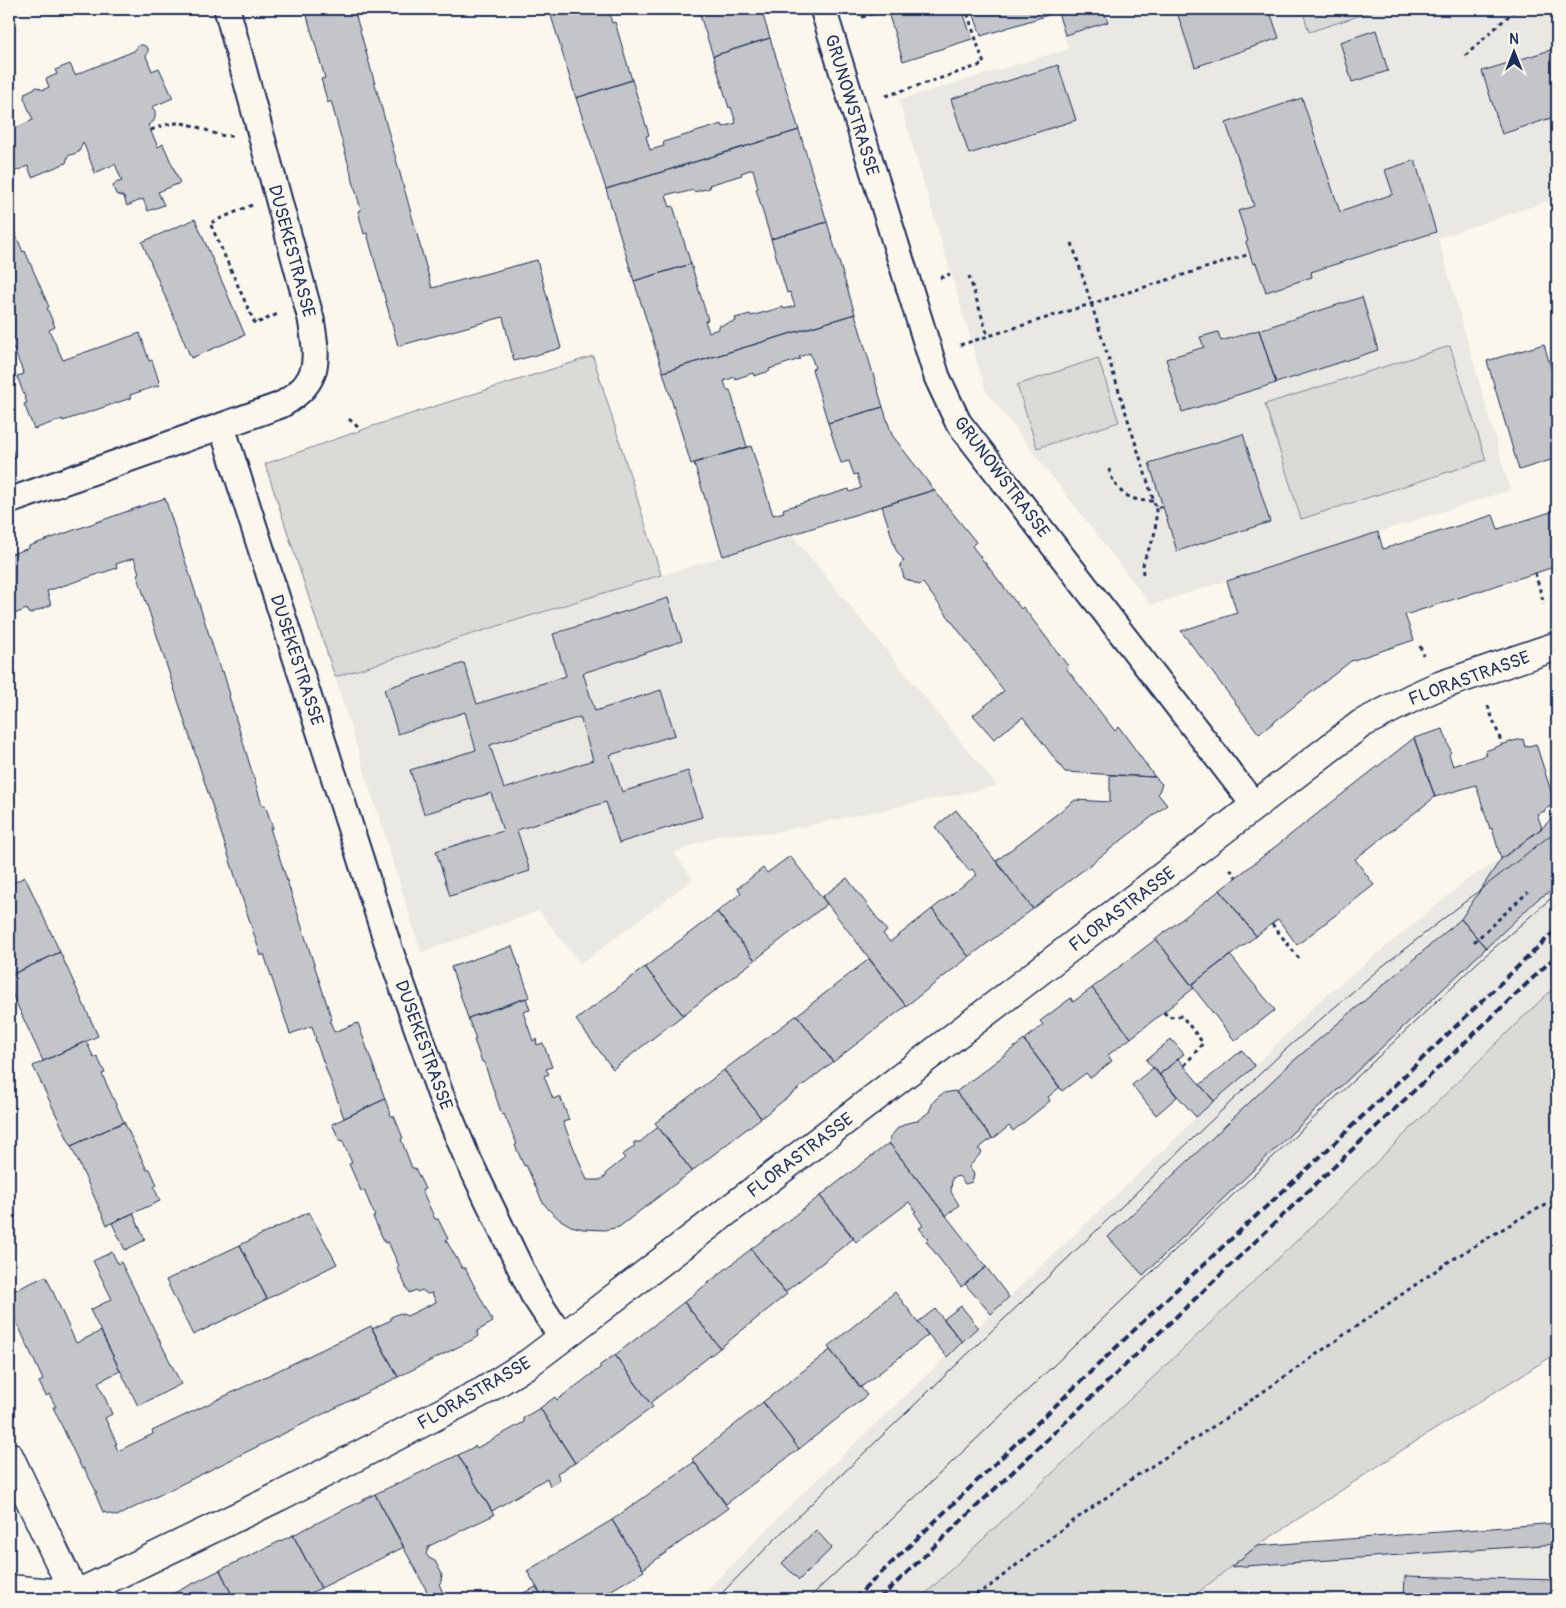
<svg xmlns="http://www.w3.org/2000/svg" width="1566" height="1608" font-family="Pangolin,sans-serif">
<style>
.built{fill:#eae8e2}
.green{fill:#dadad7;stroke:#7a849a}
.building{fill:#c3c5c9;stroke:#1b2f5e;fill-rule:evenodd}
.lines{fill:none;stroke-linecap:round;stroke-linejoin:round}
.minor-casing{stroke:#1b2f5e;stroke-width:29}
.tertiary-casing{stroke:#1b2f5e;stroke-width:31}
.primary-casing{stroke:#1b2f5e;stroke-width:31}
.path{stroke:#1b2f5e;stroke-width:3;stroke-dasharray:4 4;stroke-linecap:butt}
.minor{stroke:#fbf7ec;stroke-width:25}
.tertiary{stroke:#fbf7ec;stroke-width:28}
.primary{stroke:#fbf7ec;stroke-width:28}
.tram{stroke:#1b2f5e;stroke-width:1}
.rail{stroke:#1b2f5e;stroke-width:4;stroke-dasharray:8 4;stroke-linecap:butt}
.labels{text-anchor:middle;stroke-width:5;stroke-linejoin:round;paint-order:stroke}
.street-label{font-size:18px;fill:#1b2f5e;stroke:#fbf7ec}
</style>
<rect width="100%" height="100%" fill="#fbf7ec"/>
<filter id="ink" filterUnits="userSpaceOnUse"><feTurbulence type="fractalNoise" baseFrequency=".02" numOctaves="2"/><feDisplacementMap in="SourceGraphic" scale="10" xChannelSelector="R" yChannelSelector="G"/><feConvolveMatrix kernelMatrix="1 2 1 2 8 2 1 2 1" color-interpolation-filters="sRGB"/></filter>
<g filter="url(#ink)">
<path class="built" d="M1057 9H1414L1416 15 1443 9H1557V198L1438 238 1510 490 1151 605 986 391 899 100 1068 49Z
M792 535 997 786 772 833 719 835 674 853 693 879 581 964 539 911 421 952 335 677Z
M1557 813V985L1519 1021 1308 1230 920 1599H698L806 1490 1175 1139 1196 1117 1255 1066 1317 1003 1467 880 1501 859 1541 828Z
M1557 1523V1599H1190L1257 1546Z"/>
<path class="green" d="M1302 9H1380L1309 32Z
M1450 346 1486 460 1301 519 1265 404Z
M593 356 661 575 335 677 265 464 373 426Z
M1098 358 1119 422 1037 448 1017 385Z
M1557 985V1353L1407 1447 1257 1546 1190 1599H920L1308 1230 1519 1021Z"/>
<path class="building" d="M305 9H354L432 288 537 260 561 348 514 361 503 317 398 346 367 233 364 234 358 211 361 210 331 101 328 103 321 79 325 78Z
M549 9H628L609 12 612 23 615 22 632 80 576 98Z
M698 9H761L770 38 713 56Z
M887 9H962L972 39 903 61Z
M972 9H1057L1058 12 981 36Z
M1057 9H1103L1108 22 1065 35Z
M1176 9H1269L1279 38 1195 67Z
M1376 30 1388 71 1352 82 1340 42Z
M770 38 799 130 606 189 576 98 632 80 649 135 646 136 650 150 664 146 663 142 722 124 723 127 736 123 731 107 729 108 713 56Z
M139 45H143L148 48V53L146 56 152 71 159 68 173 98 152 107 155 111V118L153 122 148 125 158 147 163 144 180 183 158 192 164 205 148 211 143 199 127 206 124 197 116 194 113 187 115 183 122 181 115 164 95 173 83 142 79 152 68 156 66 163 32 177 28 166 9 174V116H10L15 128 33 120 24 98 25 93 37 87 43 90 49 87 46 79 57 74 55 70 70 64 75 75 134 51Z
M1557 48V116L1502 134 1482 71Z
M1058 65 1076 120 969 154 951 99Z
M1302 98 1340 212 1393 194 1385 170 1415 160 1436 232 1311 272 1312 277 1266 292 1256 263 1253 264 1246 242 1248 241 1238 211 1254 206 1226 123Z
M799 130 827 222 771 239 756 189 758 188 753 169 741 173 742 175 709 185 710 188 694 192 693 190 678 194 677 192 666 195 670 207 673 206 691 264 634 281 606 189Z
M195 219 245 335 191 358 142 242Z
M827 222 855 314 663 372 634 281 691 264 708 320 705 321 709 332 719 329V326L736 321 735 318 750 314 751 316 783 307 784 309 795 306 790 292 787 293 771 239Z
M15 233 23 252 25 251 49 307 47 308 55 327 49 330 63 360 140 333 149 361 152 360 160 385 130 395 131 398 63 421V419L34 429 24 404 27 403 17 376 24 374 12 345 9 346V236Z
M1362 297 1378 350 1276 383 1259 330Z
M855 314 883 407 828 423 812 369 815 368 810 353 799 357 800 359 769 369 770 371 754 376 753 373 735 379V377L724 381 727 390H730L747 447 691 464 663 372Z
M1259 330 1276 383 1182 412 1166 359 1204 347 1200 337 1218 332 1221 341Z
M1544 344 1557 390V458L1519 470 1487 361Z
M883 407 892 435 934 490 723 556 694 463 751 446 773 515 784 512 783 509 849 489 850 492 861 488 857 474 854 475 849 461 841 463 828 423Z
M1243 434 1270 522 1177 551 1149 463Z
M9 440 15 458 9 460Z
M934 490 976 542 972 546 1021 609 1023 607 1068 666 1066 668 1115 731 1119 727 1155 777 1065 772 1023 717 994 739 973 715 1004 691 923 583 919 585 904 578 900 564 904 561 896 550 882 506Z
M165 498 221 672 223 671 230 695 229 696 262 805H265L273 828H270L332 1020 330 1021 334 1032 358 1023 385 1099 344 1118 315 1039H316L312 1026 290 1034 264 954 261 956 137 574 139 573 134 558 116 564 117 568 47 591 51 605 29 614 27 609 9 616V555L29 548V546Z
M1557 510V566L1405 615 1414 640 1351 661 1259 734 1181 631 1237 613 1227 581 1378 532 1383 549 1493 515 1498 529Z
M668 598 682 641 583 673 595 711 661 690 675 735 610 755 622 792 688 771 702 817 619 843 606 802 517 830 530 871 450 896 436 851 503 831 491 793 424 814 410 770 476 750 465 712 398 734 384 689 464 663 477 704 566 676 553 634ZM580 717 593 760 504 789 490 745Z
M1443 729 1451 752 1449 754 1453 766 1487 755 1485 751 1513 741 1523 739 1525 747 1536 744 1555 804 1545 809V811L1537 814 1542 828 1501 859 1492 828 1490 829 1476 785 1435 797 1414 738Z
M1414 738 1435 797 1355 859 1374 885 1297 945 1278 919 1256 936 1220 890Z
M1110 775 1155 777 1162 784 1158 794 1167 805 1033 909 996 861 1075 800 1110 802Z
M956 810 1033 909 969 957 932 909 977 875 972 869 969 871 935 827Z
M1557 813V888L1539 898 1486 948 1461 919 1501 859 1542 828Z
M790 856 827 904 755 960 717 912 741 893 738 888 763 868 767 873Z
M25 877 60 952 9 976V885Z
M847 878 887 931 883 934 890 942 932 909 969 957 906 1006 822 897Z
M1220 890 1256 936 1191 985 1156 939Z
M717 912 755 960 683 1015 645 967Z
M1461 919 1486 948 1143 1275 1108 1237 1291 1063Z
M1156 939 1194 988 1131 1038 1092 988Z
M512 946 530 997 468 1018 451 967Z
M60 952 98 1036 43 1061 9 987V976Z
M1230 955 1275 1010 1235 1041 1191 985Z
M869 959 906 1006 833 1062 797 1015Z
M645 967 683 1015 613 1069 576 1020Z
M1092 988 1131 1038 1108 1055 1112 1061 1093 1076 1090 1078 1086 1073 1062 1091 1024 1040 1043 1025 1040 1021 1071 998 1073 1002Z
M526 998 530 1010 523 1012 533 1041 536 1039 537 1045 543 1043 552 1067 546 1069 549 1074 544 1076 553 1099 560 1096 569 1120 563 1122 587 1180H600L607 1175 606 1173 625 1158 622 1155 634 1147V1142H640L658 1127 692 1171 619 1227 605 1230 583 1229 571 1226 559 1219 549 1210 542 1201 526 1165 524 1166 515 1145 517 1144 504 1114 502 1115 484 1062H482L474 1040 476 1039 468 1018Z
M797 1015 833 1062 761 1118 724 1070Z
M1171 1039 1184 1054 1159 1075 1146 1060Z
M1024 1040 1060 1087 1048 1097 1050 1101 1013 1131 1009 1126 993 1139 956 1092Z
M86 1041 94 1058 97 1056 105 1073 102 1074 124 1122 71 1146 33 1066Z
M1242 1050 1255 1066 1214 1101 1200 1085Z
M1178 1059 1214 1101 1196 1117 1159 1075Z
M1154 1067 1177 1097 1156 1115 1132 1085Z
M724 1070 761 1118 692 1171 655 1123Z
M955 1091 992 1138 978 1149 982 1152 969 1167 974 1174 972 1182 965 1184 959 1176 952 1178 951 1192 959 1205 946 1216 889 1143 890 1137 898 1128 907 1123 917 1121 929 1112 933 1102 939 1096 944 1093Z
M385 1099 391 1116H394L403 1138 401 1139 412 1168H415L425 1189 422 1190 435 1219H438L448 1239 446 1240 462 1268H465L493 1322 477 1331 478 1336 472 1340 398 1377 372 1329 391 1320V1317L400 1313 407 1316 436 1302 432 1293 427 1294 422 1290 417 1292 416 1290 409 1293 397 1267 399 1266 388 1242 385 1243 373 1217 375 1216 364 1190 361 1191 349 1164 352 1163 342 1140 340 1141 332 1124Z
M124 1122 147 1170 150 1169 157 1185 154 1187 160 1201 107 1225 71 1146Z
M889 1143 986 1267 961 1287 926 1241 928 1239 919 1228 923 1226 914 1212 916 1211 909 1202 856 1242 820 1196Z
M820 1196 854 1238 785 1292 751 1249Z
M309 1212 337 1264 267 1299 240 1245Z
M133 1213 145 1240 125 1250 112 1223Z
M240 1245 267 1299 193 1335 166 1280Z
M751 1249 787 1294 720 1348 684 1302Z
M112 1252 118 1264 121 1262 181 1384 138 1406 90 1310 112 1299 93 1261Z
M986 1267 1009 1297 991 1314 965 1284Z
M46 1276 76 1343 101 1331 120 1371 98 1382 112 1414 105 1418 117 1444H115L118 1451 153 1434 152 1431 371 1326 398 1377 117 1516 103 1512 95 1493H97L84 1468 82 1469 53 1407H56L49 1394 46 1396 39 1382 43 1380 9 1305V1293Z
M895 1292 928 1335 860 1388 828 1347Z
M684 1302 720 1348 650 1403 615 1355Z
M961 1306 978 1327 962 1342 944 1319Z
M935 1309 962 1342 947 1357 918 1322Z
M830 1350 867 1395 799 1449 763 1402Z
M615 1355 653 1407 575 1463 540 1408 555 1397 557 1400 600 1368V1365Z
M763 1402 799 1449 726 1504 692 1459Z
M540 1408 575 1463 557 1473 560 1480 550 1486 547 1478 492 1511 458 1455 476 1446 477 1448 524 1422 523 1418Z
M1557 1434V1465H1556L1554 1435Z
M458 1455 494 1515 429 1546 426 1554 429 1558 435 1561 442 1574 441 1582 439 1584 445 1597 443 1599H431L375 1494Z
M694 1462 728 1508 643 1569 612 1520Z
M375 1494 404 1547 321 1588 293 1535Z
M612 1520 644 1571 596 1599H544L527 1571Z
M1557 1523V1544L1231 1567 1257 1546Z
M816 1530 832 1548 799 1580 782 1563Z
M293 1535 321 1588 298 1599H234L220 1570Z
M220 1570 234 1599H162Z
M1405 1576 1557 1580V1599H1404Z
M536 1587 544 1599H511Z
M1235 1592 1334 1596V1599H1234Z"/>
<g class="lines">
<g class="minor-casing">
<path id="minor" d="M823 9 937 377 958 422 1255 806
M222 427 388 945 440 1093 465 1153 533 1294 562 1338
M9 501 281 405C321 382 318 361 311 319L227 9"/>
</g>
<g class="tertiary-casing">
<path id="tertiary" d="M9 1589 75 1595 280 1496 484 1391 529 1363 562 1338 1361 724 1412 698 1436 687 1557 646"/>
</g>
<g class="primary-casing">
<path id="primary" d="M9 1456 77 1599"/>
</g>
<path class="path" d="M862 17 887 9
M1465 56 1516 9
M886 96 984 64 966 9
M151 130C162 126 173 121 186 124 202 126 215 137 232 136
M252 205 210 223 255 324 280 313
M1072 243 1156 508 1163 506
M969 276 988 336
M940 278 950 274
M960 345 1250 254
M349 419 361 430
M1109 469C1115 492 1129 502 1154 501
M1535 573 1544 604
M1143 574C1141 559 1150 550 1154 536 1156 527 1156 518 1156 508
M1420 646 1423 655
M1488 706 1502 744
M1230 869 1236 877
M1272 924 1301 961
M1474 942 1528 892
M1164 1012 1168 1017 1182 1016 1203 1043 1184 1066
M969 1599 990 1586 1058 1532 1133 1478 1220 1422 1445 1264 1529 1213 1557 1200"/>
<use href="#minor" class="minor"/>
<use href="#tertiary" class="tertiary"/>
<use href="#primary" class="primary"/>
<path class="tram" d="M716 1599 789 1525 1285 1050 1379 969 1557 830
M808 1599 1478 962 1557 893"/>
<path class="rail" d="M854 1599 1176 1290 1322 1155 1557 929
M879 1599 1557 955"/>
</g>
</g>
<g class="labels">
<g class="street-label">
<text transform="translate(852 105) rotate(73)" y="6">GRUNOWSTRASSE</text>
<text transform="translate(292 251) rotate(75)" y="6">DUSEKESTRASSE</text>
<text transform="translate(1002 477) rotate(53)" y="6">GRUNOWSTRASSE</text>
<text transform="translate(297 660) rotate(72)" y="6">DUSEKESTRASSE</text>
<text transform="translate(1469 678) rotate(-20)" y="6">FLORASTRASSE</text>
<text transform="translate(1122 909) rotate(-37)" y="6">FLORASTRASSE</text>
<text transform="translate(424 1045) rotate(70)" y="6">DUSEKESTRASSE</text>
<text transform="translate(800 1155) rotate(-37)" y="6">FLORASTRASSE</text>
<text transform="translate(474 1393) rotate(-30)" y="6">FLORASTRASSE</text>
</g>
</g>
<rect width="1566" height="1608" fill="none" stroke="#fbf7ec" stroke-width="30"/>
<rect x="15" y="15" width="1536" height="1578" fill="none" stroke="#1b2f5e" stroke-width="2" filter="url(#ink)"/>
<g transform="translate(1514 52)" stroke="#fbf7ec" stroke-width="4" paint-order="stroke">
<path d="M0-4L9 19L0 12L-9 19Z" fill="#1b2f5e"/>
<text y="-8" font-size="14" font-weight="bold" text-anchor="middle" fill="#1b2f5e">N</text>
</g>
</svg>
